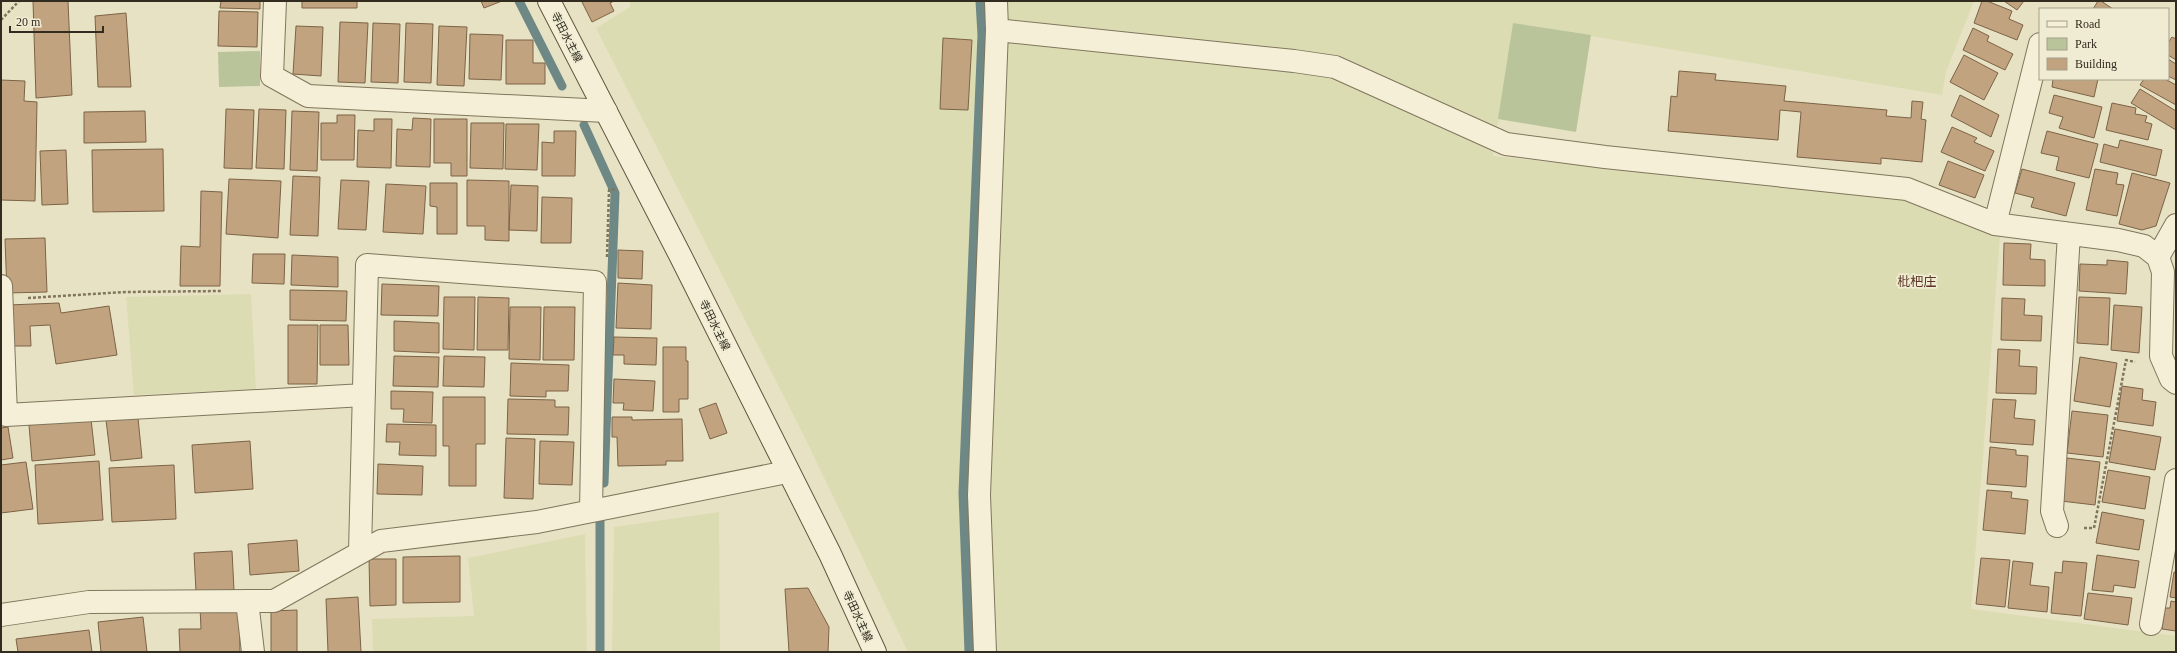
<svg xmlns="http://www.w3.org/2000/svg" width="2177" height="653" font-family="'Times New Roman','Noto Sans JP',serif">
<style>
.farmland{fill:#dcdcb3}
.green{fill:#b9c49a}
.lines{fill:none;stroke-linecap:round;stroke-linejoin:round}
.stream{stroke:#6e8886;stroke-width:9}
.building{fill:#c1a47f;stroke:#7c6346}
.minor-casing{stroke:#80755d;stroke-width:24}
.secondary-casing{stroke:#625640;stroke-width:24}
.path{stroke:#80755d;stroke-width:2.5;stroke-dasharray:3 2;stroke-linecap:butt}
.minor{stroke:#f4efd6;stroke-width:22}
.secondary{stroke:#f4efd6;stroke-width:22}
.labels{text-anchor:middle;stroke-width:3.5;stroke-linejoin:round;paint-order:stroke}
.street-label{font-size:11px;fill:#322b1f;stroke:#f0ecd3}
.quarter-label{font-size:13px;fill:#593724;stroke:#f0ecd3}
</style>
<rect width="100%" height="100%" fill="#e8e2c4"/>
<path class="farmland" d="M630 1H1974L1946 72 1942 95 1513 23 1493 156 1900 199 1927 206 1969 225 2000 237 1971 609 2176 636V652H908L804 436 596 28 630 7Z
M251 294 256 389 134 395 126 297Z
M719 512 720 652H612L614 527Z
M585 534 587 652H373L372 619 474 616 468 558Z"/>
<path class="green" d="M1513 23 1591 35 1576 132 1498 119Z
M260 51V86L219 87 218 52Z"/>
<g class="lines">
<path class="stream" d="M519 1 562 86
M584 125 615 193 604 483
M600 521V652
M969 652 963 493 982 35 980 1"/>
</g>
<path class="building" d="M33 1H68L72 95 36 98Z
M221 1H260V9L220 8Z
M302 1H357V8H302Z
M481 1H502L484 8Z
M583 1H614L610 3 614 11 592 22 582 2Z
M1982 1H1987L2012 11 2009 19 2023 25 2017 40 1974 23Z
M2004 1H2024L2017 10Z
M2098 1H2101L2113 9H2093Z
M219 11 258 12 257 47 218 46Z
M126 13 131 87H98L95 16Z
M340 22 368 23 365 83 338 82Z
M373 23 400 24 398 83 371 82Z
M406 23 433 24 431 83 404 82Z
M296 26 323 27 321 76 293 74Z
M439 26 467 27 464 86 437 85Z
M1973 28 1989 36 1987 41 2013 54 2005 70 1963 50Z
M470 34 503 35 501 80 469 79Z
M2172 37 2176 39V60L2168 55V43Z
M943 38 972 40 968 110 940 109Z
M506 40H533V63H545V84H506Z
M1964 55 1998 73 1984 100 1950 82Z
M2168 59 2176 64V80L2168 76Z
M1679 71 1716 74 1715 80 1786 86 1784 101 1887 110 1886 116 1911 118 1912 101 1923 102 1921 119 1926 120 1922 162 1881 158V164L1797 157 1801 112 1780 110 1778 140 1668 131 1671 96 1677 97Z
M2053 79H2098L2094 97 2052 87Z
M2144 79H2165L2176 85V105L2140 85Z
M1 80 25 81 24 101 37 102 35 201 1 200Z
M2140 89 2176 111V130L2131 103Z
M1960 95 1999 115 1991 137 1951 116Z
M2054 95 2102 107 2094 138 2059 128 2063 117 2049 113Z
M2112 103 2136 108 2135 114 2147 116 2145 122 2152 124 2148 140 2106 130Z
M226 109 254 110 252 169 224 168Z
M259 109 286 110 284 169 256 168Z
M145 111 146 142 84 143V112Z
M292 111 319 112 317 171 290 170Z
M337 115H355L354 160H321V123H337Z
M413 118 431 119 430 167 396 166 397 129 412 130Z
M374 119H392L391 168 357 167 358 130 374 131Z
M434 119H467V176H451V163H434Z
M471 123H504L503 169 470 168Z
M506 124H539L537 170 505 169Z
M1952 127 1977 138 1974 142 1994 151 1985 171 1941 152Z
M554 131H576L575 176H542V142L554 143Z
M2047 131 2098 144 2089 178 2056 170 2059 157 2041 153Z
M2120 140 2162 150 2156 176 2100 162 2104 144 2118 148Z
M163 149 164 211 93 212 92 150Z
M66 150 68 204 42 205 40 151Z
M1948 161 1984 175 1975 198 1939 185Z
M2022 169 2075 183 2066 216 2031 207 2034 198 2015 193Z
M2095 169 2118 173 2116 184 2124 185 2117 216 2086 210Z
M2132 173 2170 183 2156 226 2142 230 2119 224Z
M293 176 320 177 318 236 290 235Z
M229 179 281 181 278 238 226 234Z
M341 180 369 181 366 230 338 229Z
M467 180 509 181V241L485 240V226H467Z
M430 183H457V234H437V207L430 206Z
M386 184 426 186 423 234 383 232Z
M511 185 538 186 537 231 509 230Z
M201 191 222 192 220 286H180L181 246 200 247Z
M542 197 572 198 571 243H541Z
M45 238 47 292 7 293 5 239Z
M2004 243 2031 244 2030 259 2045 260V286L2003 285Z
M618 250 643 251 642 279 618 278Z
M253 254H285L284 284 252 283Z
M292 255 338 257V287L291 285Z
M2107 260 2128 262 2126 294 2079 291 2080 264 2107 265Z
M618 283 652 285 651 329 616 328Z
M382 284 439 286 438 316 381 315Z
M290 290 347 291 346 321 290 320Z
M444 297H475L474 350 443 349Z
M478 297 509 298 508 350H477Z
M2079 297 2110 298 2108 345 2077 343Z
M2002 298 2025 299 2024 315 2042 316 2041 341 2001 340Z
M59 303 61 313 109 306 117 355 56 364 50 325 30 326 31 346H10L8 305Z
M2114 305 2142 307 2139 353 2111 350Z
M510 307H541L540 360 509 359Z
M544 307H575L574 360H543Z
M394 321 439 323V353L394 351Z
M288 325H318L317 384H288Z
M320 325H348L349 365H320Z
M614 337 657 338 656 365 624 364V355H613Z
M663 347H686V361H688V399H679V412H663Z
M1998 349 2020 350 2019 366 2037 367 2036 394 1996 393Z
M394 356 439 357 438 387 393 386Z
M444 356 485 357 484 387 443 386Z
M2080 357 2117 363 2110 407 2074 401Z
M511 363 569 365 568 391H546V397L510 396Z
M614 379 655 381 653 411 623 410 624 403H613Z
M2122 386 2143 389 2142 400 2156 402 2153 426 2117 421Z
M391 391 433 392 432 423 403 422 404 409H391Z
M443 397H485V444H476V486H449V446H443Z
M508 399 555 400V407H569L568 435 507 434Z
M1993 399 2016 400 2014 418 2035 420 2033 445 1990 442Z
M716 403 727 433 710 439 699 409Z
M2072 411 2108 415 2103 457 2067 453Z
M612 417H632V420L682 419 683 461H666V465L618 466 617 437H612Z
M138 418 142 458 111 461 106 420Z
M91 419 95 455 32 461 29 425Z
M387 424 436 425V456L399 455 400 442H386Z
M8 427 13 458 1 460V428Z
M2115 429 2161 437 2155 470 2109 462Z
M506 438 535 439 533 499 504 498Z
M250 441 253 489 195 493 192 445Z
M540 441 574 442 572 485 539 484Z
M1990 447 2016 450V455L2028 456 2026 487 1987 484Z
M2067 458 2100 462 2095 505 2061 501Z
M99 461 103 520 38 524 35 465Z
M26 462 33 509 1 513V465Z
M378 464 423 466 422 495 377 494Z
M174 465 176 519 112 522 109 468Z
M2108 470 2150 477 2145 509 2102 502Z
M1987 490 2012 492 2011 498 2028 500 2025 534 1983 530Z
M2102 512 2144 520 2139 550 2096 543Z
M297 540 299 571 250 575 248 544Z
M232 551 234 590 196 592 194 553Z
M2097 555 2139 561 2135 588 2114 585 2113 592 2092 590Z
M460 556V602L403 603V557Z
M1981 558 2010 560 2005 607 1976 604Z
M369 559H396V605L370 606Z
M2013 561 2033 563 2030 585 2049 587 2047 612 2008 608Z
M2063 561 2087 563 2081 616 2051 613 2055 572 2062 573Z
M2174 572H2176V598L2170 597Z
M808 588 829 627 828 652H789L785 589Z
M2088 593 2132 598 2128 625 2084 619Z
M358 597 361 652H328L326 599Z
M2171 601 2176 602V631L2162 629 2165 608H2170Z
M200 607H239L240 652H180L179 629H201Z
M297 610V652H271V611Z
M143 617 147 652H101L98 622Z
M89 630 92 652H18L16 639Z"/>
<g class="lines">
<g class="minor-casing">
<path id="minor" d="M275 1 272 76 308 96 606 111
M997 30 1294 61 1335 67 1506 144 1605 157 1907 189 1995 224 2118 240 2144 246 2158 257 2163 272 2161 356 2171 379 2176 383
M1995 224 2040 44
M2158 257 2176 225
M1 286 6 415 364 395
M2057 526 2052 511 2069 234
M360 552 367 265 595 282 591 511
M247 601 253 652
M1 615 89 602 274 601 381 541 537 522 787 472
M2151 624 2176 480
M985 652 979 495 997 30 996 1"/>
</g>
<g class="secondary-casing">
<path id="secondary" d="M549 1 680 255 830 554 875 652"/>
</g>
<path class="path" d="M1 20 19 1
M607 257 609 190 616 189
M28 298 125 292 221 291
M2084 528H2094L2126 360 2135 362"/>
<use href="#minor" class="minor"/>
<use href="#secondary" class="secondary"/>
</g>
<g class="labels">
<g class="street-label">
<text transform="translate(567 37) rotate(63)" y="4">寺田水主線</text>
<text transform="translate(715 325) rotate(64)" y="4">寺田水主線</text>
<text transform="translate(858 616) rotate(65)" y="4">寺田水主線</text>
</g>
<g class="quarter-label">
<text x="1917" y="286">枇杷庄</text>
</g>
</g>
<rect width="2177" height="653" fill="none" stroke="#322b1f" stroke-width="4"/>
<rect x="2039" y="8" width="130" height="72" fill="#f0ecd3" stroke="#a49f8b"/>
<rect x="2047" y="21" width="20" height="6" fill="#f4efd6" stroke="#a49f8b"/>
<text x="2075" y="28" font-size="12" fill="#322b1f">Road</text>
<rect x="2047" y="38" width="20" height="12" fill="#b9c49a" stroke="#a49f8b"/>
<text x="2075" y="48" font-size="12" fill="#322b1f">Park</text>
<rect x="2047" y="58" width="20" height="12" fill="#c1a47f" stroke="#a49f8b"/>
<text x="2075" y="68" font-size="12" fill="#322b1f">Building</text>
<path d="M10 26v6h93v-6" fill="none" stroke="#322b1f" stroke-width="2"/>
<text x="16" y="26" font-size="12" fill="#322b1f" stroke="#f0ecd3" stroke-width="3" paint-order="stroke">20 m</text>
</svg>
